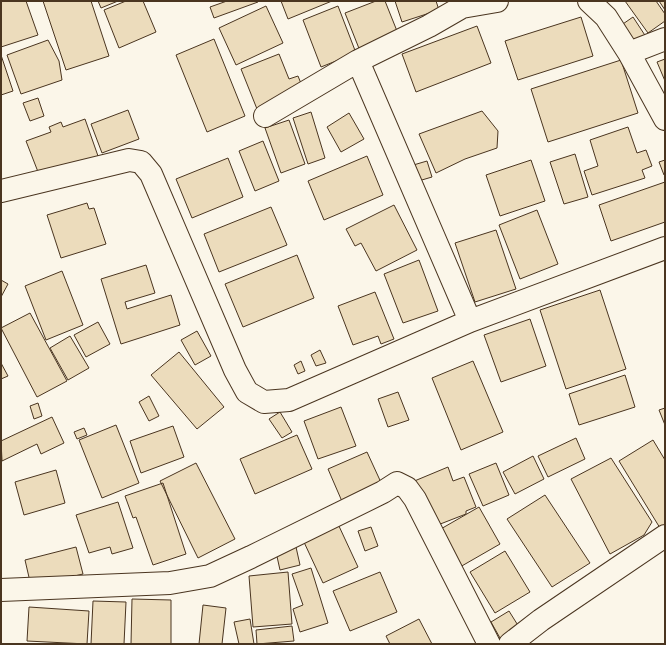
<svg xmlns="http://www.w3.org/2000/svg" width="666" height="645" font-family="Commissioner,sans-serif">
<style>
.building{fill:#ecdcbc;stroke:#4a3520}
.lines{fill:none;stroke-linecap:round;stroke-linejoin:round}
.minor-casing{stroke:#4a3520;stroke-width:24}
.minor{stroke:#fbf6e9;stroke-width:22}
</style>
<rect width="100%" height="100%" fill="#fbf6e9"/>
<path class="building" d="M1 1H26L38 35 1 47Z
M43 1H91L109 56 66 70Z
M98 1H118L101 8Z
M126 1H143L156 32 119 48 104 10Z
M227 1H257L258 2 214 18 210 7Z
M281 1H332L288 19Z
M376 1H385L399 36 360 51 345 13Z
M395 1H436L439 10 402 22Z
M625 1H656L665 14V21L648 33Z
M659 1H665V10Z
M266 6 283 43 236 65 219 28Z
M338 6 356 53 321 67 303 20Z
M581 17 593 56 518 80 505 41Z
M633 17 652 46 639 55 620 26Z
M477 26 491 63 416 92 402 54Z
M214 39 245 116 207 132 176 55Z
M48 40 59 61 62 80 21 94 7 55Z
M279 54 289 79 298 76 304 91 257 109 241 69Z
M1 55 13 91 1 95Z
M665 59V81L657 62Z
M621 60 638 113 548 142 531 89Z
M38 98 44 116 30 121 23 103Z
M128 110 139 139 102 153 91 124Z
M482 111 498 131 497 148 465 159 436 173 419 134Z
M311 112 325 158 308 164 293 118Z
M349 113 364 139 341 152 327 127Z
M85 119 98 156 40 177 26 141 51 132 49 127 61 122 63 127Z
M289 120 305 164 281 173 265 128Z
M628 127 637 153 646 150 652 166 642 170 645 178 592 195 584 171 598 166 590 140Z
M263 141 279 181 255 191 239 151Z
M575 154 588 197 564 204 550 162Z
M367 156 383 195 324 220 308 181Z
M228 158 243 197 192 218 176 179Z
M531 160 545 201 500 216 486 175Z
M665 160V174L664 175 659 162Z
M427 161 432 177 415 182 410 166Z
M665 182V222L611 241 599 205Z
M87 203 89 209 94 208 106 244 61 258 47 215Z
M394 205 417 250 376 271 361 243 355 246 346 229Z
M271 207 287 245 219 272 204 234Z
M537 210 558 264 520 279 499 225Z
M496 230 516 289 475 302 455 243Z
M297 255 314 298 243 327 225 284Z
M419 260 438 311 403 323 384 274Z
M146 265 155 293 125 302 127 309 171 295 180 325 121 344 101 279Z
M62 271 83 325 46 340 25 286Z
M1 280 8 284 1 297Z
M600 290 626 369 566 389 540 310Z
M375 292 394 339 381 344 378 336 353 345 338 306Z
M30 313 67 381 37 397 1 328Z
M530 319 546 366 501 382 484 335Z
M98 322 110 344 86 357 74 335Z
M197 331 211 356 195 365 181 340Z
M70 336 89 368 68 380 50 348Z
M320 350 326 363 316 366 311 355Z
M179 352 224 407 197 429 151 375Z
M301 361 305 371 298 374 294 365Z
M473 361 503 432 461 450 432 378Z
M1 363 8 376 1 379Z
M625 375 635 407 579 425 569 394Z
M398 392 409 420 388 427 378 399Z
M149 396 159 416 149 421 139 402Z
M38 403 42 416 34 419 30 406Z
M341 407 356 446 318 459 304 421Z
M665 408V425L659 410Z
M280 412 292 432 282 438 269 419Z
M52 417 64 443 41 454 37 444 2 461 1 441Z
M116 425 139 483 102 498 79 440Z
M173 426 184 457 141 473 130 441Z
M84 428 87 435 77 439 74 432Z
M297 435 312 469 255 494 240 459Z
M576 438 585 459 548 477 538 456Z
M653 440 665 460V525L660 528 619 461Z
M367 452 384 489 344 506 328 469Z
M533 456 544 479 515 494 503 472Z
M611 458 652 522 644 535 610 554 571 479Z
M196 463 235 539 198 558 160 481Z
M496 463 509 495 483 506 469 474Z
M448 467 453 481 464 477 476 507 466 511V514L430 528 412 482Z
M56 470 65 503 24 515 15 482Z
M163 483 186 554 153 565 136 517 133 518 125 496Z
M545 495 590 563 552 587 507 519Z
M118 502 133 548 112 554 110 547 89 553 76 515Z
M479 507 500 544 460 567 439 530Z
M338 524 358 567 323 583 303 540Z
M371 527 378 546 365 551 358 531Z
M76 547 83 574 31 586 25 560Z
M296 547 300 565 280 570 276 552Z
M505 551 530 592 495 613 470 572Z
M311 568 328 623 300 632 293 609 303 605 292 574Z
M288 572 292 624 253 627 249 576Z
M380 572 397 612 350 631 333 591Z
M132 599 171 600V644H131Z
M93 601 126 602 124 644H91Z
M203 605 226 608 222 644H199Z
M29 607 89 611 87 644 27 641Z
M509 611 519 627 500 638 491 622Z
M250 619 254 644H239L234 622Z
M419 619 432 644H390L386 636Z
M292 626 294 641 257 644 256 630Z"/>
<g class="lines">
<g class="minor-casing">
<path id="minor" d="M589 1 606 17 629 53 665 119
M629 53 665 39
M358 61 470 321
M265 116 358 61 429 26 462 7 497 1
M1 191 129 160 141 162 151 174 235 370 247 392 264 402 289 400 470 321 665 248
M1 590 170 583 210 576 251 557 383 492 397 483 407 488 415 499 489 644
M510 644 541 620 665 536"/>
</g>
<use href="#minor" class="minor"/>
</g>
<rect width="666" height="645" fill="none" stroke="#4a3520" stroke-width="4"/>
</svg>
